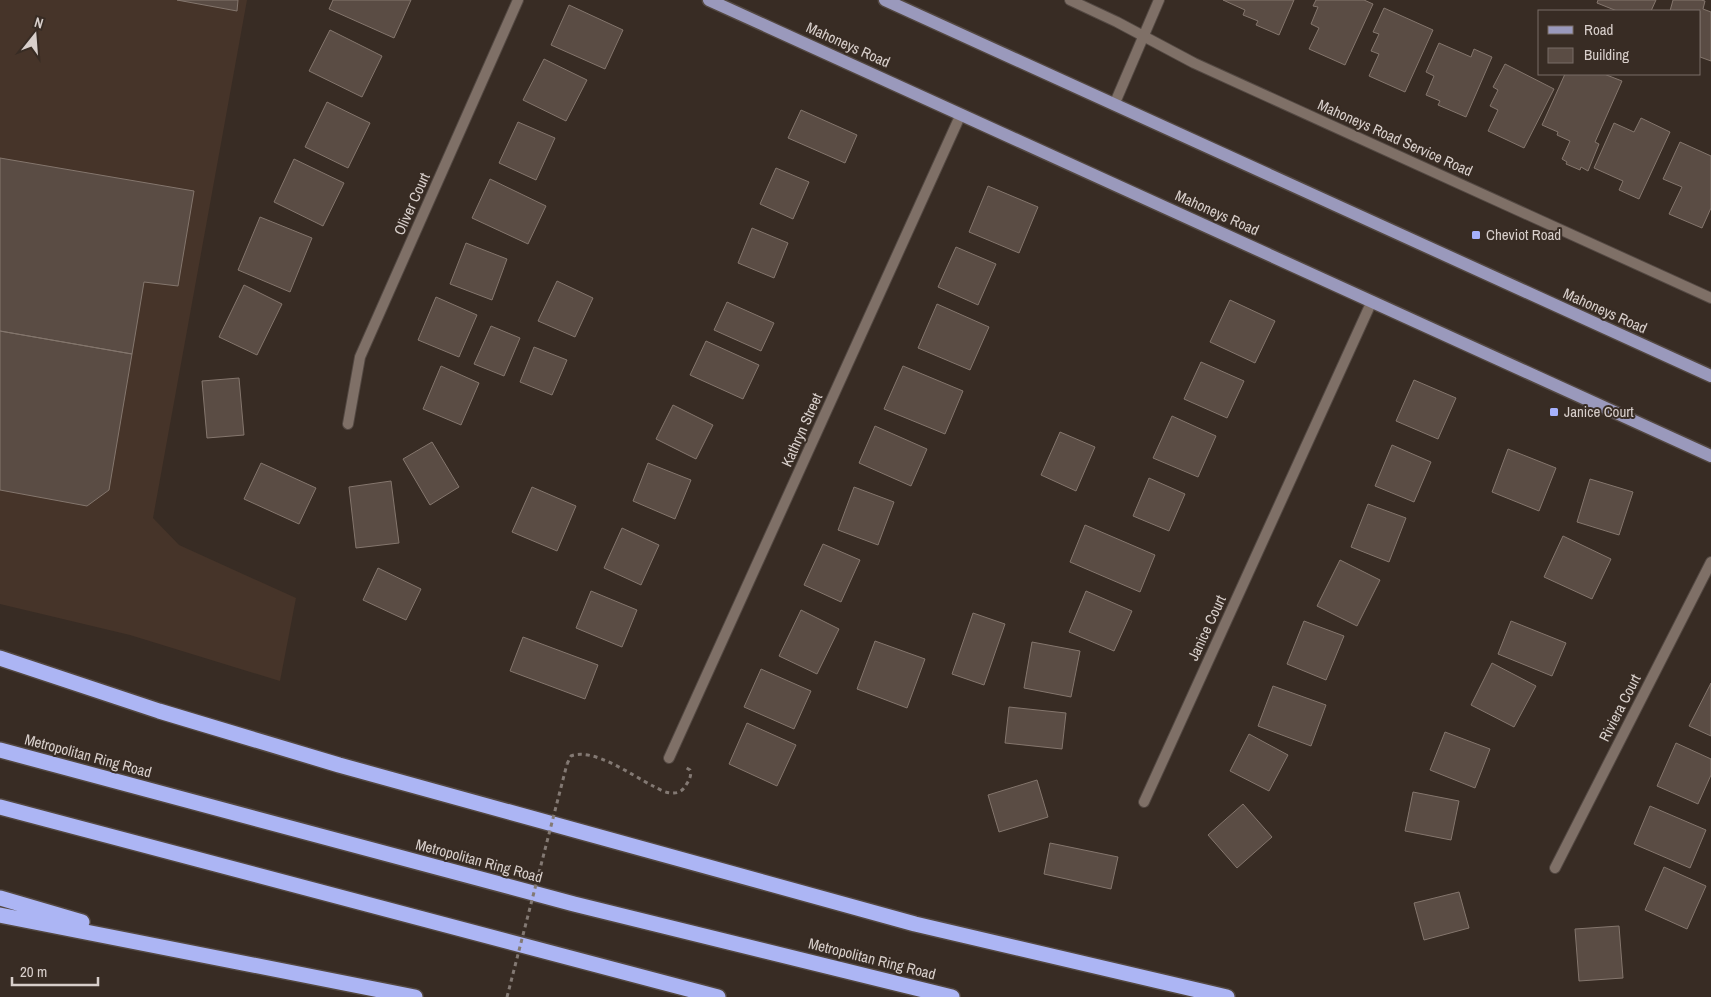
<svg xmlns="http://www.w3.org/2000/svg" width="1711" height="997" font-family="'Archivo Narrow',sans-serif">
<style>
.built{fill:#463429}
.building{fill:#5a4c44;stroke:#84766d}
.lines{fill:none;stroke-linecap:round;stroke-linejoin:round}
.minor-casing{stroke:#534842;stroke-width:12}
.primary-casing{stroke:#534842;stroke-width:15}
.motorway-casing{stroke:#534842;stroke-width:18}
.path{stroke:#837973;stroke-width:3;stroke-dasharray:4 4;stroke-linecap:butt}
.minor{stroke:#7f7067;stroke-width:10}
.primary{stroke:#9a99bc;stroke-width:12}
.motorway{stroke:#acb5f4;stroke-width:15}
.path-bridge{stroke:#837973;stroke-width:3;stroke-dasharray:4 4;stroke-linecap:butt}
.poi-dot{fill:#a6b1fc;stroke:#382c24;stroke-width:2}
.labels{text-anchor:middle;stroke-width:4;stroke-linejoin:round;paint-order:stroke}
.street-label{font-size:15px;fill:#d8cfcb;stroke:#382c24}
.poi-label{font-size:15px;fill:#d8cfcb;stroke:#382c24;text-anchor:start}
</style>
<rect width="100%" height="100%" fill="#382c24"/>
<path class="built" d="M0 0H247L153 518 179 545 296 598 280 681 130 635 0 604Z"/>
<path class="building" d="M177 0H238L237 11Z
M333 0H411L394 38 329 9Z
M1223 0H1294L1279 35 1256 25 1258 21 1243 15 1245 10Z
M1316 0H1364L1373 4 1345 65 1309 49 1319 28 1311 24 1318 7 1313 6Z
M1598 0H1656L1651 11H1617L1597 3Z
M1673 0H1701L1705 1 1703 9 1711 12V61L1700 57V11H1670Z
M569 5 623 30 605 69 551 45Z
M1384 8 1433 30 1405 92 1369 76 1379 54 1371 51 1379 34 1373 32Z
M330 30 382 56 362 97 309 71Z
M1439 43 1471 57 1474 49 1492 57 1466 117 1438 105 1440 101 1426 95 1434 76 1426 72Z
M544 59 587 80 566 121 523 100Z
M1505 64 1554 89 1524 148 1488 131 1498 110 1490 106 1498 90 1493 87Z
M1565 74H1604L1622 81 1595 142 1599 144 1588 171 1581 167 1580 170 1566 164 1567 162 1562 159 1570 141 1557 135 1558 132 1542 125Z
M327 102 370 123 348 168 305 147Z
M801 110 857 135 845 163 788 138Z
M1641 118 1670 132 1639 199 1619 190 1623 181 1594 168 1614 123 1634 132Z
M518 122 555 138 536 180 499 163Z
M1680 142 1711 156V208L1702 228 1669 214 1682 187 1663 179Z
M0 158 194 191 178 286 144 282 132 354 0 331Z
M294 159 344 183 323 226 274 202Z
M776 168 809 182 793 219 760 204Z
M490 179 546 206 528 244 472 218Z
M988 186 1038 207 1019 253 969 232Z
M260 217 312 238 290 292 238 270Z
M752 228 788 243 774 278 738 263Z
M466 243 507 259 492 300 450 284Z
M956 247 996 264 978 305 938 287Z
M557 281 593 298 575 337 538 321Z
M244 285 282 304 257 355 219 337Z
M436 297 477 315 459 357 418 340Z
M1230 300 1275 321 1255 363 1210 342Z
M727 302 774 323 761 351 714 330Z
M937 304 989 327 970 370 918 348Z
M491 326 520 338 504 376 474 364Z
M0 331 132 354 109 490 87 506 0 490Z
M706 341 759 365 743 399 690 375Z
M534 347 567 360 552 395 520 382Z
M1201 362 1244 381 1227 418 1184 399Z
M441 366 479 383 461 425 423 409Z
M903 366 963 391 945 434 884 409Z
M239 378 244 435 207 438 202 381Z
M1414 380 1456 398 1438 439 1396 421Z
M673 405 713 425 696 459 656 439Z
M1172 416 1216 436 1198 477 1153 458Z
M875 426 927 449 911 486 859 463Z
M1060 432 1095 447 1076 491 1041 475Z
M432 442 459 487 430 505 403 459Z
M1392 445 1431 462 1414 502 1375 486Z
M1508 449 1556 468 1539 511 1492 492Z
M261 463 316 488 299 524 244 499Z
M648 463 691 480 675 519 633 501Z
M1149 478 1185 494 1169 531 1133 516Z
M1590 479 1633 492 1619 535 1577 522Z
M391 481 399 543 356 548 349 487Z
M532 487 576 506 557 551 512 532Z
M854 487 894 502 878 545 838 530Z
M1368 504 1406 518 1389 562 1351 547Z
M1085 525 1155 555 1140 592 1070 562Z
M622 528 659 545 641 585 604 568Z
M1563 536 1611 559 1592 599 1544 577Z
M823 544 860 560 841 602 804 585Z
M1340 560 1380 580 1357 626 1317 606Z
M378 568 421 589 406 620 363 600Z
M591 591 637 610 622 647 576 628Z
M1086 591 1132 611 1114 651 1069 632Z
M801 610 839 629 817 674 779 656Z
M973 613 1005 624 984 685 952 674Z
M1304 621 1344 636 1326 680 1287 664Z
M1511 621 1566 643 1552 676 1498 654Z
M523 637 598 665 585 699 510 671Z
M875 641 925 659 907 708 857 689Z
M1032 642 1080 651 1071 697 1024 688Z
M1492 663 1536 686 1514 727 1471 705Z
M761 669 811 691 794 729 744 707Z
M1711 683V736L1689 726Z
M1273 686 1326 705 1311 746 1258 726Z
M1009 707 1066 713 1062 749 1005 743Z
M747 723 796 745 777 786 729 764Z
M1445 732 1490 749 1475 788 1430 770Z
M1249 734 1288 755 1269 791 1230 771Z
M1676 743 1711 759V775L1698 804 1657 786Z
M1037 780 1048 817 999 832 988 795Z
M1413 792 1459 801 1451 840 1405 831Z
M1243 804 1272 837 1237 868 1208 835Z
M1650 806 1706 830 1690 868 1634 844Z
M1050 843 1118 857 1111 889 1044 874Z
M1664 867 1706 886 1687 929 1645 910Z
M1459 892 1469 928 1424 940 1414 903Z
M1619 926 1623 978 1579 981 1575 929Z"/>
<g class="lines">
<g class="minor-casing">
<path id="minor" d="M1070 0 1117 22 1194 63 1711 298
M1114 105 1159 0
M348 424 360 357 518 0
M669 758 961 114
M1144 802 1372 301
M1555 868 1711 562"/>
</g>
<g class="primary-casing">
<path id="primary" d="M709 0 1711 456
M885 0 1711 376"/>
</g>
<g class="motorway-casing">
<path id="motorway" d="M0 658 159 711 339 765 915 924 1227 997
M0 750 574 904 952 997
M0 807 718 997
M0 898 82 922
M0 915 415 997"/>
</g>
<path class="path" d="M567 764 571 756C593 747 633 776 653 786 659 789 667 794 674 793 680 793 684 789 686 785 689 780 692 776 690 770L685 767"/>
<use href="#minor" class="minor"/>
<use href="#primary" class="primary"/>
<use href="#motorway" class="motorway"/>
<path class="path-bridge" d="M507 997 567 764"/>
</g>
<g class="poi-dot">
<rect x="1471" y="230" width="10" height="10" rx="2.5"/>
<rect x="1549" y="407" width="10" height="10" rx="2.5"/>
</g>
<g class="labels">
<g class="street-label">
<text transform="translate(848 45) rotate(24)" y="5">Mahoneys Road</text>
<text transform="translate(1395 138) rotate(24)" y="5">Mahoneys Road Service Road</text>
<text transform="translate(412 204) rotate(-66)" y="5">Oliver Court</text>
<text transform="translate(1217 213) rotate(24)" y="5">Mahoneys Road</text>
<text transform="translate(1605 311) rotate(24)" y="5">Mahoneys Road</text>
<text transform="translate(802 430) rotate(-66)" y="5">Kathryn Street</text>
<text transform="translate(1207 628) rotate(-65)" y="5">Janice Court</text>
<text transform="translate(1620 708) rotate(-63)" y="5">Riviera Court</text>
<text transform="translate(88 756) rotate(15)" y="5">Metropolitan Ring Road</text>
<text transform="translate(479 861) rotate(15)" y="5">Metropolitan Ring Road</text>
<text transform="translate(872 959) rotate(14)" y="5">Metropolitan Ring Road</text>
</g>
<g class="poi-label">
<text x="1486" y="240">Cheviot Road</text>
<text x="1564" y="417">Janice Court</text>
</g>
</g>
<rect x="1538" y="10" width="162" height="65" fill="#382c24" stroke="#786d67"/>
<rect x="1548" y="26" width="25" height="8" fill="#9a99bc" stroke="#786d67"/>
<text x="1584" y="35" font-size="15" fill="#d8cfcb">Road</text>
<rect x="1548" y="48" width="25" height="15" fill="#5a4c44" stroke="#786d67"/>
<text x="1584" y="60" font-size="15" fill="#d8cfcb">Building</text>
<g transform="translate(35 35) rotate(17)" stroke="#382c24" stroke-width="4" paint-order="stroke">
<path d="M0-4L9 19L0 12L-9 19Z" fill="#d8cfcb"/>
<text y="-8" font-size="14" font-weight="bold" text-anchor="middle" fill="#d8cfcb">N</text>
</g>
<path d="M12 977v8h86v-8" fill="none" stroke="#d8cfcb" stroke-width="2.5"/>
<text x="20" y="977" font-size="15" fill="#d8cfcb" stroke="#382c24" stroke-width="4" paint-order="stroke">20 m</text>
</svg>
